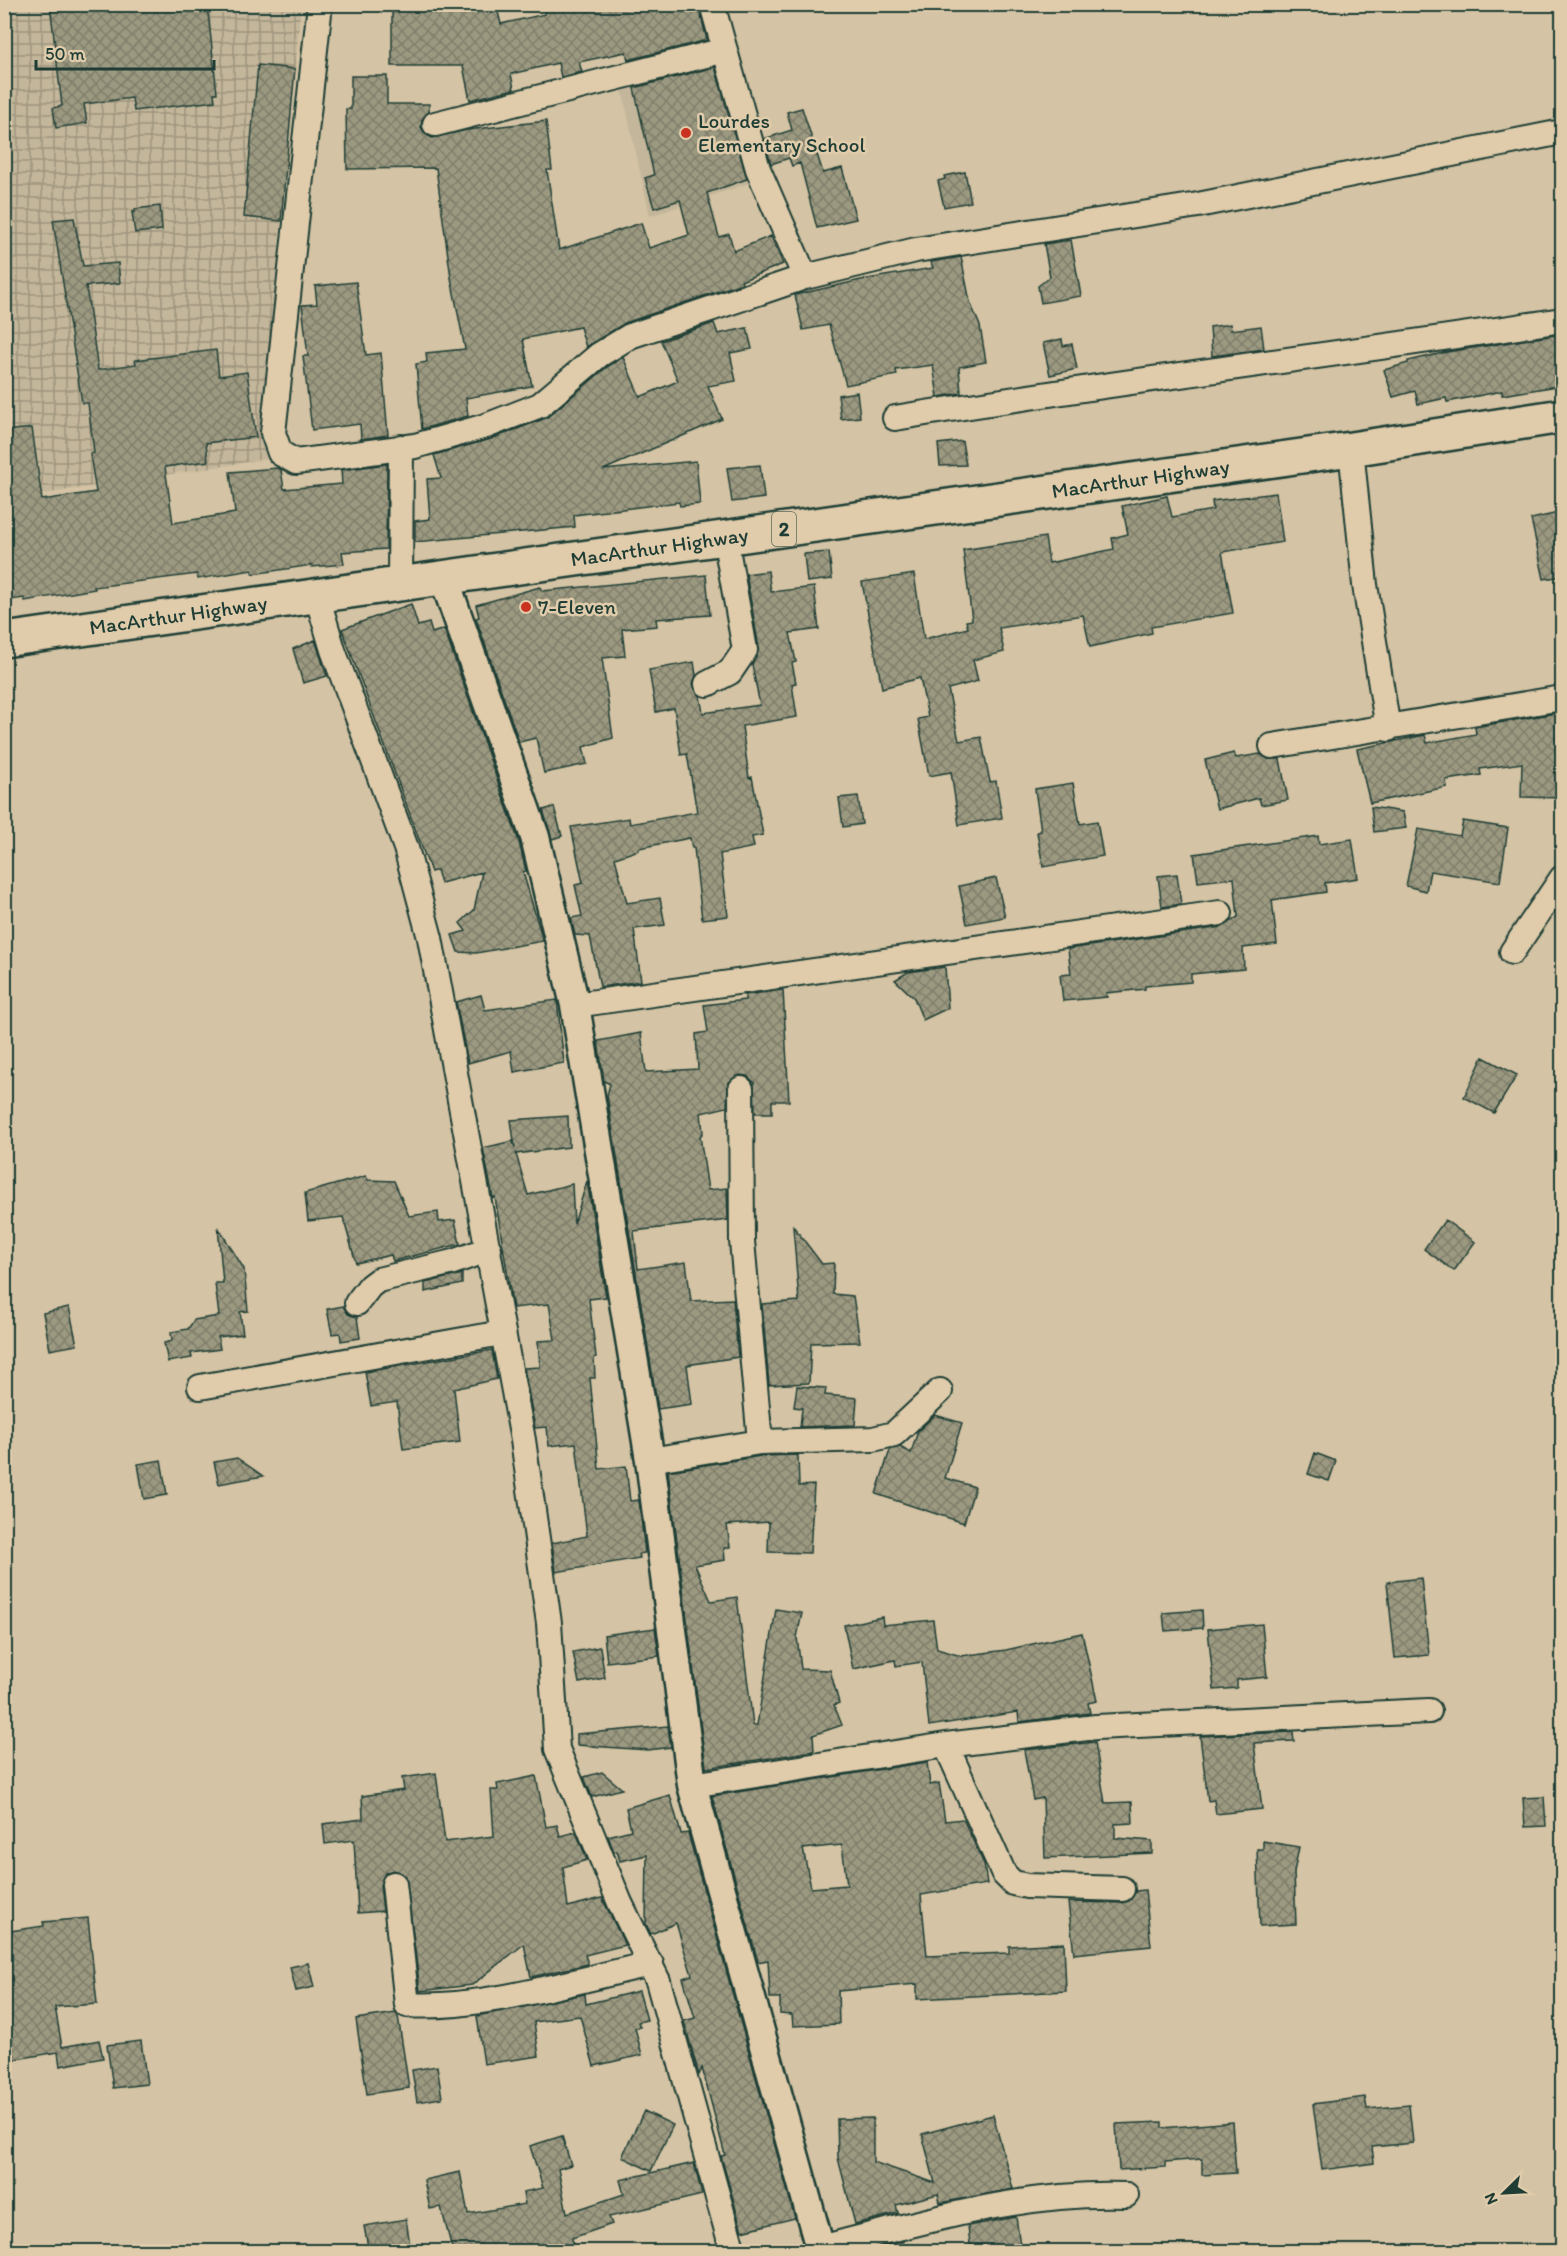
<svg xmlns="http://www.w3.org/2000/svg" width="1567" height="2256" font-family="Itim,sans-serif">
<style>
.built{fill:#c3b69a}
.industrial{fill:url(#industrial-grid)}
.building{fill:url(#building-cross-hatch);stroke:#1f3d34;stroke-width:1.5;fill-rule:evenodd}
.lines{fill:none;stroke-linecap:round;stroke-linejoin:round}
.minor-casing{stroke:#1f3d34;stroke-width:28}
.tertiary-casing{stroke:#1f3d34;stroke-width:33}
.trunk-casing{stroke:#1f3d34;stroke-width:38}
.minor{stroke:#e0ccab;stroke-width:24}
.tertiary{stroke:#e0ccab;stroke-width:28}
.trunk{stroke:#e0ccab;stroke-width:33}
.poi-dot{fill:#c8321e;stroke:#e0ccab;stroke-width:2}
.labels{text-anchor:middle;stroke-width:5;stroke-linejoin:round;paint-order:stroke}
.shield{fill:#e0ccab;stroke:#596858;stroke-width:1.5}
.shield-label{font-size:20px;font-weight:bold;fill:#1f3d34}
.poi-label{font-size:21px;fill:#1f3d34;stroke:#e0ccab;text-anchor:start}
.street-label{font-size:21px;fill:#1f3d34;stroke:#e0ccab}
</style>
<defs>
<pattern id="industrial-grid" width="8" height="8" patternUnits="userSpaceOnUse" patternTransform="scale(1.5)"><rect width="8" height="8" fill="#c3b69a"/><path d="M0 4h8M4 0v8" fill="none" stroke="#9e957e"/></pattern>
<pattern id="building-cross-hatch" width="8" height="8" patternUnits="userSpaceOnUse" patternTransform="scale(1.5)"><rect width="8" height="8" fill="#9c9981"/><path d="M0 0l8 8M0 8l8-8" fill="none" stroke="#7f7e6a"/></pattern>
</defs>
<rect width="100%" height="100%" fill="#d4c3a4"/>
<filter id="ink" filterUnits="userSpaceOnUse"><feTurbulence type="fractalNoise" baseFrequency=".0167" numOctaves="2"/><feDisplacementMap in="SourceGraphic" scale="12" xChannelSelector="R" yChannelSelector="G"/><feConvolveMatrix kernelMatrix="1 2 1 2 8 2 1 2 1" color-interpolation-filters="sRGB"/></filter>
<g filter="url(#ink)">
<path class="built" d="M718 59 756 181 650 216 621 85Z"/>
<path class="industrial" d="M5 5H301L262 433 272 458 5 500Z"/>
<path class="building" d="M50 4H207L217 93H214L215 101 134 111 132 98 84 104 87 123 56 128 53 108 62 106Z
M392 4H496L501 24 545 14 543 4H698L707 40 628 60 626 52 579 62 582 72 561 77 558 63 511 74 514 89 470 100 463 66H392Z
M258 65 295 69 281 221 244 217Z
M715 67 747 179 707 193 719 237 729 234 734 251 771 236 783 264 741 281 742 283 625 323 586 347 580 327 523 339 532 386 466 398 468 416 422 429 416 364 427 362 426 353 465 349 451 278 436 168 347 169 346 109H351V76H387V104H429V112L422 120 421 127 425 134 432 138 467 130 546 121 552 170H547L559 250 641 223 649 248 689 235 680 200 654 208 645 178 654 175 634 88Z
M802 108 823 173 842 168 856 219 817 228 800 163 792 166 789 158 771 164 764 139 792 130 787 112Z
M965 172 971 202 944 207 938 181 945 179 944 176Z
M160 206 162 230 135 233 132 212H135V209Z
M74 218 83 266 118 263 120 283 86 286 98 370 136 364 135 360 216 350 219 376 247 372 256 437 206 443 208 461 165 467 173 523 235 513 230 472 278 468 281 470 284 489 342 484 341 470 387 464 386 549 342 552 344 564 312 567V565L253 574 252 570 198 579 197 574 94 587 95 589 25 601 24 598 4 601V431L32 428 42 500 96 492 90 454 94 453 88 403H82L53 220Z
M1071 240 1081 296 1041 303 1038 286 1050 277 1044 244Z
M961 257 970 302 980 326 986 362 959 367 961 393 938 397 933 365 896 370 897 375 846 385 829 325 803 330 795 295 861 280 933 268 931 262Z
M356 282 366 355 381 353 388 435 361 439 360 424 312 430 303 356H308L302 305 317 304 315 286Z
M714 323 718 334 747 328 752 349 730 353 736 381 708 386 722 419 603 470 696 461 700 504 680 506 679 502 574 515 575 527 415 542V521L430 519 427 479 441 478 434 455 491 439 546 418 607 367 623 357 640 397 678 381 661 341Z
M1230 324 1231 330 1261 326 1264 349 1212 356 1210 327Z
M1562 334 1563 385 1502 395V391L1447 402 1446 398 1418 404 1415 391 1393 397 1384 370 1408 363V361L1447 352Z
M1062 339 1063 346 1072 344 1077 369 1050 375 1043 343Z
M857 392 860 417 841 419 838 395Z
M962 441 966 465 940 466 938 444Z
M760 465 764 498 732 502 727 468Z
M1276 493 1283 542 1222 552 1233 613 1151 627 1152 633 1090 647 1083 615 999 628 1004 652 973 660 978 681 948 689 959 741 981 737 990 782 996 781 1002 818 959 825 951 772 929 776 918 719 928 717 920 678 882 688 862 582 914 574 924 639 968 628 966 621 972 620 963 550 1045 537 1049 563 1114 549 1112 538 1128 534 1122 506 1167 496 1172 517 1213 510 1212 501Z
M1563 512V576L1544 579 1531 519Z
M829 552 832 579 807 582 804 554Z
M768 571 771 592 814 587 819 629 790 633 796 662 792 663 796 683 792 684 797 717 742 726 749 778 752 777 763 835 752 837 754 847 720 854 728 916 702 919 694 848H692L690 838 639 848V850L615 858 627 903 660 898 665 925 634 929 641 981 600 987 590 936 575 935 571 918 582 916 575 885 583 883 571 827 629 818 630 824 697 812 687 754 681 755 674 708 656 712 649 670 694 662 696 675 693 684 700 696 703 713 760 705 752 665 759 648 746 574Z
M706 575 710 615 656 619 657 626 622 629 625 656 602 658 613 738 583 747 587 764 544 773 536 738 519 742 476 618 479 617 476 605 540 587 542 591Z
M411 604 418 626 429 623 432 633 444 629 519 842 526 871 523 872 543 941 476 953 458 952 452 935 466 931 460 923 474 910 482 872 441 883 437 870 431 872 342 629Z
M315 640 327 676 303 683 293 649Z
M1563 712V798L1521 797 1522 763 1480 769 1481 775 1446 780 1447 787 1370 803 1357 749 1425 735 1427 743 1476 734 1475 727Z
M1234 753 1236 758 1260 754 1268 759H1280L1288 800 1261 805 1259 798 1217 809 1205 760Z
M1073 783 1080 824 1097 821 1103 856 1043 867 1037 832 1041 831 1035 789Z
M858 796 862 824 843 827 839 798Z
M554 807 562 836 552 839 543 810Z
M1371 807 1403 812 1406 828 1374 832Z
M1463 821 1508 828 1500 882 1430 871 1426 891 1406 886 1418 829 1460 836Z
M1318 836 1319 844 1352 839 1358 878 1325 883 1326 892 1272 900 1277 944 1243 948 1244 969 1191 974V982L1145 986V989L1106 993 1107 997 1063 1001 1060 975 1071 974 1068 949 1222 927 1238 917 1234 878 1198 882 1194 854Z
M1177 874 1181 904 1162 907 1158 876Z
M996 878 1005 917 967 924 959 886Z
M945 967 948 1008 923 1020 914 998 895 980 908 972Z
M783 990 789 1101H772V1113H755L754 1082 747 1076 740 1075 728 1083 727 1107 701 1113 703 1133 700 1136 708 1190 727 1188 728 1220 634 1231 638 1269 686 1262 691 1301 733 1299 738 1357 687 1365 692 1404 658 1409 607 1095 610 1084 604 1081 598 1041 641 1033 646 1072 698 1069 696 1034 708 1032 704 1005 745 1000V995Z
M481 995 485 1010 557 1000 564 1063 514 1072 511 1051 468 1063 456 1002Z
M1483 1057 1517 1075 1494 1113 1464 1097Z
M568 1116 569 1147 516 1154 528 1195 572 1184 574 1224 587 1181 606 1297 589 1299 596 1357 594 1358 595 1378H590L599 1469 626 1466 630 1501 639 1500 645 1553 639 1554 640 1558 556 1572 552 1543 587 1536 576 1443 549 1446 547 1427 535 1428 524 1368 540 1367 538 1341 555 1340 549 1304 513 1308 495 1197 493 1198 483 1148 513 1141 515 1148 511 1120Z
M366 1176 368 1180 394 1181 409 1216 438 1212 439 1222 455 1220 460 1244 393 1261 391 1255 356 1263 343 1217 308 1221 305 1193Z
M1445 1220 1475 1242 1454 1271 1424 1249Z
M793 1226 822 1264 834 1263 833 1294 853 1296 860 1342 811 1343 809 1383 769 1385 762 1304 799 1301Z
M218 1227 244 1269 248 1311 240 1312 243 1334 218 1337 220 1349 191 1353 192 1358 168 1362 164 1343 172 1341 171 1332 188 1329 194 1320 219 1316 215 1283H223Z
M462 1274V1284L425 1292V1283Z
M343 1306 348 1314 357 1317 360 1338 341 1341 340 1333 332 1334 327 1309Z
M69 1307 77 1345 50 1350 43 1313Z
M492 1350 497 1379 454 1389 460 1442 403 1449 397 1402 371 1406 365 1372Z
M797 1386 826 1388 825 1395 857 1398 855 1425 800 1427 802 1408 794 1407Z
M935 1415 962 1423 945 1478 975 1487 964 1523 876 1494 890 1450 900 1447 911 1453 918 1431Z
M1315 1453 1336 1461 1329 1481 1308 1474Z
M798 1455 799 1486 814 1485 810 1553 768 1552 769 1522 727 1525 730 1547 724 1548 725 1560 695 1565 711 1601 737 1597 753 1725H757L776 1609 802 1613 797 1637 801 1669 830 1670 839 1703 834 1705 842 1725 813 1735 814 1751 706 1768 668 1471 761 1456Z
M237 1458 263 1476 219 1484 214 1462Z
M161 1460 167 1495 144 1499 138 1464Z
M1421 1578 1429 1655 1395 1658 1387 1582Z
M1202 1610 1203 1628 1165 1631 1163 1613Z
M882 1617 883 1625 933 1620 937 1649 961 1656 1006 1650 1082 1633 1097 1701 1088 1703 1090 1713 1019 1722 1018 1712 929 1726 922 1662 896 1666 895 1660 853 1669 844 1625Z
M1262 1624 1267 1677 1237 1680V1688L1214 1690 1208 1629Z
M655 1628 659 1656 607 1662 604 1635Z
M600 1647 605 1678 579 1683 573 1652Z
M668 1726 671 1747 648 1750 577 1745V1734Z
M1293 1732 1294 1741 1254 1743 1262 1809 1216 1814 1214 1800 1208 1801 1200 1736Z
M1095 1742 1105 1803 1132 1802 1133 1823 1115 1824V1838L1152 1841V1853L1045 1858 1043 1798 1033 1800 1024 1750Z
M927 1762 930 1785 939 1783 945 1821 963 1819 984 1864 987 1884 921 1895 927 1956 1009 1953V1946L1064 1943 1066 1991 917 1999V1984L838 1991 839 2024 793 2026 792 2015 780 2014V1998H770L768 1960 758 1962 712 1796ZM842 1845 847 1885 811 1888 803 1849Z
M602 1772 622 1789 592 1797 584 1777Z
M436 1773 445 1842 494 1836 491 1790H498L497 1784 536 1776 546 1827 557 1825 560 1836 576 1832 587 1860 563 1867 568 1907 602 1898 625 1945 585 1955 588 1964 531 1977 524 1944 472 1985 420 1991 406 1876 393 1870 385 1873 380 1885 383 1911 358 1913 354 1840 325 1844 323 1824 363 1819 362 1796 404 1790 402 1778Z
M670 1795 681 1834 688 1833 795 2218 742 2231 721 2156 725 2155 702 2068 699 2075 684 2021 695 2018 683 1978 692 1975 676 1923 651 1934 646 1924 647 1855 620 1861 617 1851 614 1852 608 1836 631 1830 626 1808Z
M1544 1797 1546 1826 1525 1827 1523 1798Z
M1263 1841 1299 1847 1294 1872 1296 1924 1260 1926 1257 1849H1263Z
M1145 1890 1151 1946 1074 1954 1068 1902 1122 1903 1129 1901 1136 1891Z
M88 1918 97 2004 55 2007 62 2047 99 2040 103 2058 60 2066 58 2052 4 2061V1932L44 1926 43 1922Z
M308 1963 314 1987 296 1991 290 1967Z
M639 1991 647 2020 638 2022 640 2027 635 2028 642 2055 594 2066 580 2016 534 2022 539 2056 484 2064 477 2016 585 1994 586 2004Z
M396 2013 398 2016 409 2088 367 2094 356 2019Z
M141 2041 147 2084 113 2088 107 2045Z
M437 2066 442 2098 417 2102 412 2070Z
M1365 2097 1367 2109 1409 2105 1413 2143 1372 2147 1374 2163 1322 2170 1313 2104Z
M644 2111 673 2125 651 2171 622 2157Z
M993 2115 1013 2189 940 2203 938 2194 896 2205 898 2213 855 2224 838 2158 837 2119 873 2118V2162L935 2183 922 2134Z
M1162 2122V2128L1232 2122 1236 2173 1202 2175V2159L1165 2162V2167L1119 2170 1116 2124Z
M562 2136 571 2165 558 2169 567 2213 624 2194 620 2180 694 2163 702 2195 609 2217 612 2224 572 2238 574 2252H453L441 2207 430 2209 424 2180 460 2172 468 2214 525 2204 523 2192 543 2188 530 2146Z
M1016 2217 1021 2252H971L968 2226Z
M406 2219 411 2252H369L364 2226Z
M903 2241 905 2252H864L899 2242Z"/>
<g class="lines">
<g class="minor-casing">
<path id="minor" d="M320 4 273 433 280 453 296 462 415 446 486 426 540 405 599 355 630 336 805 277 916 250 1198 205 1562 132
M712 4 758 169 805 277
M435 124 725 50
M895 418C1117 381 1340 355 1562 320
M1351 449 1365 585 1388 729
M400 583 401 447
M317 596 333 650 406 848 430 938 523 1440 549 1623 557 1749 620 1903 658 1981 733 2252
M707 684 730 672 745 650 725 537
M1272 746 1562 698
M1512 952 1562 878
M575 1005 1220 913
M741 1089 742 1241 760 1442
M357 1303 370 1286 378 1280 453 1262 489 1249
M200 1387 502 1333
M650 1460 760 1442 873 1439 894 1434 940 1391
M946 1745 1004 1874 1013 1883 1027 1886 1122 1889
M692 1785 946 1745 1096 1727 1429 1711
M394 1884 407 2005C482 2010 576 1980 651 1964
M820 2248C921 2223 1021 2191 1126 2195"/>
</g>
<g class="tertiary-casing">
<path id="tertiary" d="M444 578 535 837 575 1005 650 1460 692 1785 821 2252"/>
</g>
<g class="trunk-casing">
<g id="trunk">
<path id="s1" d="M4 640 1351 449 1562 416"/>
</g>
</g>
<use href="#minor" class="minor"/>
<use href="#tertiary" class="tertiary"/>
<use href="#trunk" class="trunk"/>
</g>
</g>
<g class="poi-dot">
<circle cx="686" cy="133" r="6"/>
<circle cx="526" cy="607" r="6"/>
</g>
<g class="labels">
<rect class="shield" x="772" y="512" width="24" height="34" rx="4.5"/>
<g class="shield-label">
<text x="784" y="536">2</text>
</g>
<g class="poi-label">
<text x="698" y="128">Lourdes<tspan x="698" dy="24">Elementary School</tspan></text>
<text x="538" y="614">7-Eleven</text>
</g>
<g class="street-label">
<text dy="7" stroke="none"><textPath href="#s1" startOffset="1148">MacArthur Highway</textPath></text>
<text dy="7" stroke="none"><textPath href="#s1" startOffset="662">MacArthur Highway</textPath></text>
<text dy="7" stroke="none"><textPath href="#s1" startOffset="176">MacArthur Highway</textPath></text>
</g>
</g>
<rect width="1567" height="2256" fill="none" stroke="#e0ccab" stroke-width="24"/>
<rect x="12" y="12" width="1543" height="2232" fill="none" stroke="#1f3d34" stroke-width="2" filter="url(#ink)"/>
<g transform="translate(1504 2193) rotate(246)" stroke="#e0ccab" stroke-width="4.5" paint-order="stroke">
<path d="M0-4.5L10 22L0 15L-10 22Z" fill="#1f3d34"/>
<text y="-9" font-size="16" font-weight="bold" text-anchor="middle" fill="#1f3d34">N</text>
</g>
<path d="M36 60v9h178v-9" fill="none" stroke="#1f3d34" stroke-width="3"/>
<text x="45" y="60" font-size="18" fill="#1f3d34" stroke="#e0ccab" stroke-width="4.5" paint-order="stroke">50 m</text>
</svg>
